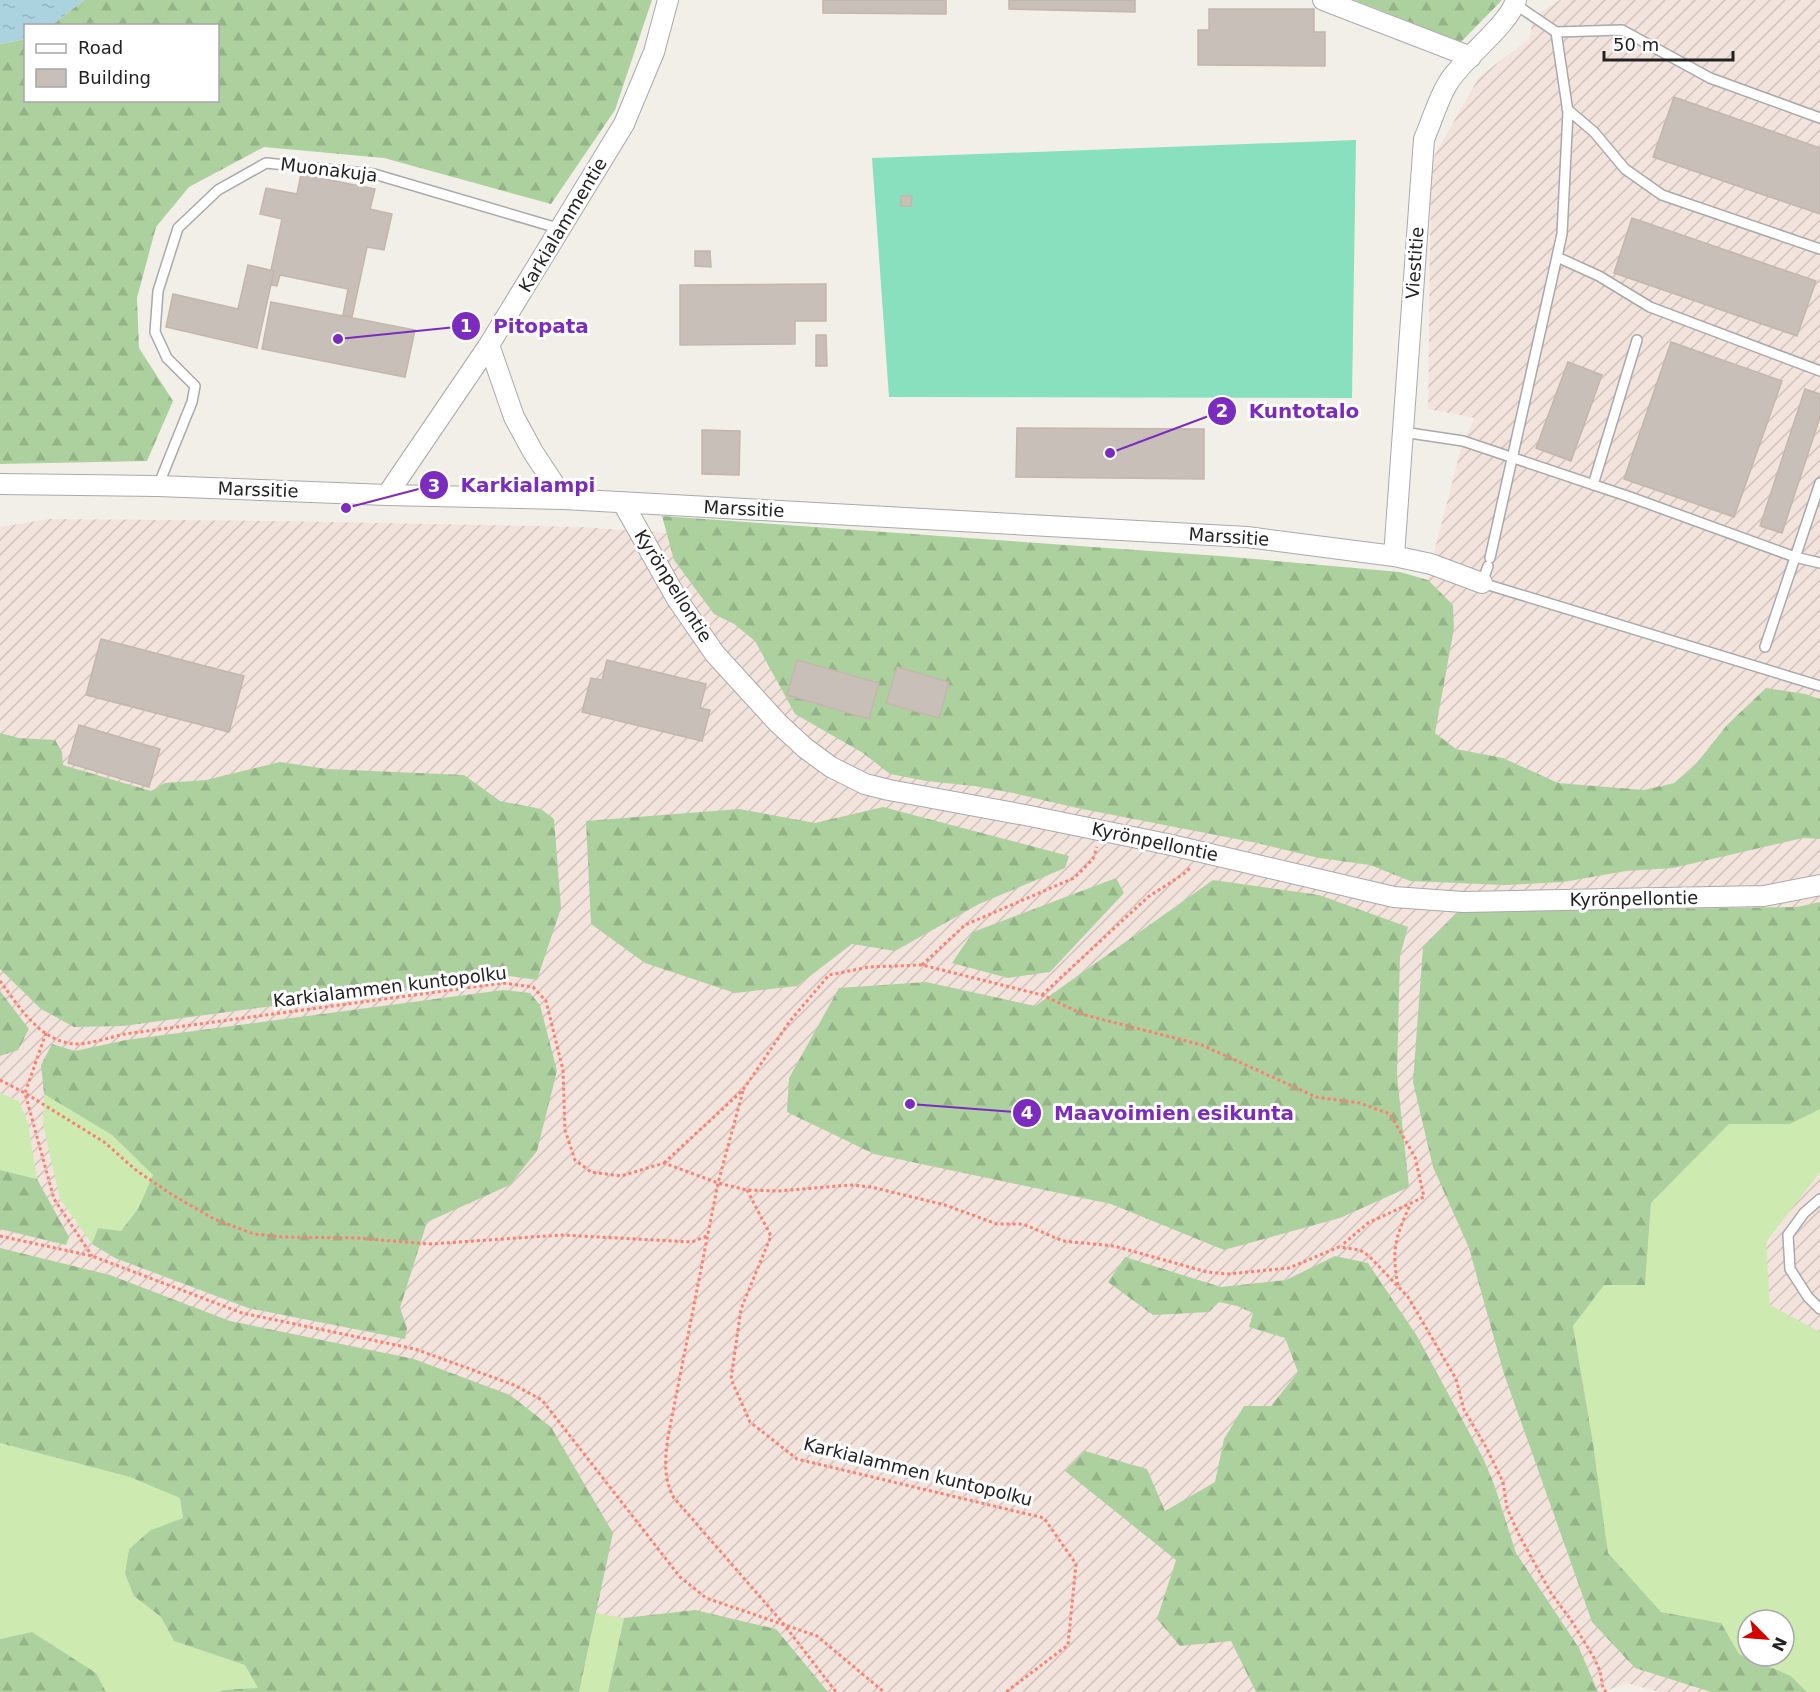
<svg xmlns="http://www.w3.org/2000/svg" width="1820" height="1692" font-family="'DejaVu Sans',sans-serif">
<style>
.military{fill:url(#military-furrows);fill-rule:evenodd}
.grass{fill:#cdebb0;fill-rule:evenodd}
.forest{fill:url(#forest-firs)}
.pitch{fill:#88e0be}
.water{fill:url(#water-ripples)}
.building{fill:#c7bfb8;stroke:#c4b6ab;stroke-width:1.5}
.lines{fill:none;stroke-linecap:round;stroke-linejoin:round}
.lane-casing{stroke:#a9a9a9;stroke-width:12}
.street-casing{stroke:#a9a9a9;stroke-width:22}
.path{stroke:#fa8072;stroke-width:3;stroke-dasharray:3 3;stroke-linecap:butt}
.lane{stroke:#fff;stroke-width:9}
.street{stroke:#fff;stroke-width:20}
.labels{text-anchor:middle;stroke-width:6;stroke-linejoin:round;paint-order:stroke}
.street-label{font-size:18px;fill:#222;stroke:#fff}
.leader{fill:none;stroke:#7b2cbf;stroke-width:2}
.callout-dot{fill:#7b2cbf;stroke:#fff;stroke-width:2}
.mark-label{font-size:18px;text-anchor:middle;font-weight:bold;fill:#fff}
.callout-label{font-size:20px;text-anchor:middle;font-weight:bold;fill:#7b2cbf;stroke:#fff;stroke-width:6;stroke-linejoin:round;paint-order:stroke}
</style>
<defs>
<pattern id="military-furrows" width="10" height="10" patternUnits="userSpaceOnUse" patternTransform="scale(1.5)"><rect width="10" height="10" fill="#f3e3dd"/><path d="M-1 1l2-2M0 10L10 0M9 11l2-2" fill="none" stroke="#d0c2bd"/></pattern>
<pattern id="forest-firs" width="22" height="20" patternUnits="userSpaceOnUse" patternTransform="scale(1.5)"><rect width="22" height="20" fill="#add19e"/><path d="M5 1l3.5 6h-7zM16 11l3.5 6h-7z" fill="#95b388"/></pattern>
<pattern id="water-ripples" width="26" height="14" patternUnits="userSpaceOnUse" patternTransform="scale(1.5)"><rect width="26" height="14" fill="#aad3df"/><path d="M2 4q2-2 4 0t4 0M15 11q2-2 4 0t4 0" fill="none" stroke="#92b5bf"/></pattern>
</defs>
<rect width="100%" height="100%" fill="#f2efe9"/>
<path class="military" d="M1560 0H1820V1692H1659L1626 1683 1603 1692H0V527L49 519 275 521 581 527 1408 587 1428 580 1431 564 1463 441 1475 418 1428 409 1431 162 1479 77 1529 39 1534 16ZM1748 1620H1784V1656H1748Z"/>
<path class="grass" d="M0 1093 19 1101 28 1123 37 1179 0 1170Z
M44 1094 112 1135 153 1175 138 1209 121 1231 98 1228 92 1244 60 1199 43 1125Z
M1820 1109V1172L1766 1242 1770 1305 1820 1332V1692H1807L1791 1676 1739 1654 1721 1623 1661 1612 1608 1553 1593 1443 1573 1326 1604 1285H1645L1651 1203 1729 1124H1790ZM1748 1620H1784V1656H1748Z
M0 1443 130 1477 180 1498 183 1518 151 1530 125 1574 134 1596 161 1617 174 1641 245 1665 258 1688 223 1690 219 1692H106L96 1673 32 1632 0 1639Z
M596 1613 624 1618 608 1692H579Z"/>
<path class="forest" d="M84 0H652L615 110 551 204 384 158 264 147 189 187 156 227 137 298 139 348 173 401 147 461 0 464V44L25 39 26 100H218V26L52 25Z
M1354 0H1502L1461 42Z
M662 516 1220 556 1400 572 1428 580 1453 605 1454 628 1435 733 1456 749 1503 758 1558 783 1644 790 1674 783 1696 764 1727 725 1766 688 1805 694 1820 699V839L1803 838 1673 868 1626 871 1563 882 1504 885 1410 881 1370 865 1319 858 1257 843 1077 808 1013 793 974 786 926 781 890 774 863 753 795 714 755 641 734 624 714 614 674 560Z
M0 733 19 738 55 740 62 752 63 765 151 791 165 783 206 780 280 762 327 769 464 775 500 801 541 809 554 819 561 908 537 980 503 975 123 1026 74 1027 41 1009 0 969Z
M883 807 1069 856 1065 868 979 904 895 951 852 944 797 986 735 993 645 963 591 924 586 821 739 809 815 823Z
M1116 878 1124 893 1050 972 1008 978 952 963 973 932Z
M1213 880 1319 895 1408 927 1400 956 1397 1076 1409 1187 1340 1218 1224 1250 1111 1204 874 1154 787 1112 789 1078 839 988 926 982 1035 1006Z
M1820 902V1109L1790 1124H1729L1651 1203 1645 1285H1604L1573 1326 1593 1443 1608 1553 1661 1612 1721 1623 1739 1654 1791 1676 1807 1692H1711L1635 1668 1592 1622 1504 1374 1469 1248 1433 1167 1413 1082 1423 947 1458 912 1797 907Z
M503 990 530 993 540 1005 557 1071 537 1151 510 1185 427 1222 400 1308 407 1328 405 1339 248 1308 115 1258 92 1244 98 1228 121 1231 138 1209 153 1175 112 1135 44 1094 41 1065 52 1044 75 1051 126 1040Z
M0 991 29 1029 18 1050 0 1056Z
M0 1170 37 1179 69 1237 66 1245 0 1229Z
M0 1248 110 1275 230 1321 414 1359 510 1395 551 1427 613 1533 579 1692H219L223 1690 258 1688 245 1665 174 1641 161 1617 134 1596 125 1574 129 1549 151 1530 183 1518 180 1498 130 1477 0 1443Z
M1335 1256 1368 1263 1417 1336 1483 1458 1494 1484 1516 1553 1579 1648 1598 1692H1256L1231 1641 1180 1646 1157 1619 1176 1560 1065 1471 1085 1451 1147 1469 1165 1511 1215 1482 1224 1439 1244 1406H1271L1298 1372 1285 1338 1249 1327 1253 1313 1237 1306 1219 1302 1209 1312 1153 1315 1108 1282 1125 1257 1221 1287 1286 1280Z
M695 1610 776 1629 828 1692H608L624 1618Z
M32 1632 96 1673 106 1692H0V1639Z"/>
<path class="pitch" d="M1356 140 1352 398 889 397 872 158Z"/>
<path class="water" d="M0 0H84L52 25 26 26 25 39 0 44Z"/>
<path class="building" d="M823 0H946V14L823 13Z
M1009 0H1135V12L1009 9Z
M1209 9H1314V32H1325V66L1198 65V30H1209Z
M1674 97 1820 148V214L1653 157Z
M301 174 375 189 370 209 392 214 384 250 367 247 352 317 343 315 348 289 280 275 277 286 271 285 274 271 271 270 282 219 260 214 266 188 297 194Z
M901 196H912L911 206H901Z
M1632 218 1816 281 1797 336 1614 273Z
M695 251H710L711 267 695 266Z
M248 265 274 271 257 348 166 327 173 294 238 309Z
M826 284V321H795V344L680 345V285Z
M271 302 415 330 405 377 262 349Z
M816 335H826L827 366H816Z
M1671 342 1782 381 1734 517 1624 479Z
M1568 362 1602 375 1571 461 1536 448Z
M1805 389 1820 394V417L1782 533 1760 526Z
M1017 428 1204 429V479L1016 477Z
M702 430 740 431 739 475 702 474Z
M101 639 244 676 229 732 86 695Z
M607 660 706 684 700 708 710 710 702 741 582 712 591 678 602 680Z
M797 660 879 683 869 719 787 695Z
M897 667 949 682 939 718 886 703Z
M79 725 160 749 149 787 68 763Z"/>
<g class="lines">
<g class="lane-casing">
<path id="lane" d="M1556 32 1622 30 1710 78 1820 118
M1567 109 1594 132 1625 169 1662 195 1820 249
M1557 257 1599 276 1650 307 1820 371
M1403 432 1463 441 1630 497 1795 557 1820 563
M1593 485 1637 340
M158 486 192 402 195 386 167 358 155 332 158 291 178 228 218 190 266 163 374 174 561 229
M1490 558 1562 234 1568 112 1556 32 1515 4
M1488 566 1482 583 1820 686
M1765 647 1820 483
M1820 1199 1804 1213 1788 1235 1790 1269 1808 1297 1820 1309"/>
</g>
<g class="street-casing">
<path id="street" d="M1323 0 1471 57
M489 345 514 417 533 452 564 499
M0 484 158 486 387 495 564 499 1247 537 1394 556 1431 564 1482 583
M387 495 489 345 624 124 654 52 668 0
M623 503 677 599 715 654 778 723 805 748 831 767 865 784 889 790 1025 815 1167 844 1394 897 1463 902 1764 896 1820 885
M1394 556 1424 139C1432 121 1438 99 1448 83 1462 59 1509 25 1516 0"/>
</g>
<path class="path" d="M922 965 965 925 1074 878 1093 859 1097 847
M0 981C19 1006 38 1040 74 1044 87 1045 111 1037 125 1034L503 983 533 987 546 1001 563 1070 565 1130 575 1160 591 1172 621 1176 664 1163 718 1183 747 1190 777 1191 851 1185 871 1187 945 1205 997 1224H1023L1063 1241 1114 1246 1207 1272 1228 1274 1289 1268 1339 1247 1360 1250 1369 1256 1408 1297 1456 1379 1464 1410 1486 1447 1503 1482 1507 1508 1518 1533 1551 1593 1571 1620 1593 1656 1600 1671 1603 1688 1606 1692
M1042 995 1148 897 1185 873 1190 868
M46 1033 25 1093 54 1199 92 1256
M0 1080 25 1093 104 1142 137 1171 171 1194 214 1219 254 1234 282 1237 356 1238 430 1244 561 1235 692 1242 707 1236
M743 1091 718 1183 668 1437C665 1459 663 1478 674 1498L782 1622 836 1692
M664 1163 743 1090 790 1021 829 975 869 967 922 965 1042 995 1085 1015 1202 1045 1316 1097 1360 1103 1390 1114 1415 1157 1424 1197 1368 1223 1341 1246
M747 1190 771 1236 741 1309 731 1379 750 1422 797 1459 1044 1518 1076 1564 1068 1645 1006 1692
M0 1236 92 1256 242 1313 415 1349 514 1385 542 1400 680 1577 706 1598 817 1636 884 1692
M1398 1285C1391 1250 1396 1236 1410 1205"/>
<use href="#lane" class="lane"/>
<use href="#street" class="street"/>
</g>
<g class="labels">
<g class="street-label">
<text transform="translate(329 170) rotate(7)" y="6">Muonakuja</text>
<text transform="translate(563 225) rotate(-59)" y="6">Karkialammentie</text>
<text transform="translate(1415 263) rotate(-86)" y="6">Viestitie</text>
<text transform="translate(258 490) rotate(2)" y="6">Marssitie</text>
<text transform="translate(744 509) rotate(3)" y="6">Marssitie</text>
<text transform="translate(1229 537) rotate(4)" y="6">Marssitie</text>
<text transform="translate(673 586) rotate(58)" y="6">Kyrönpellontie</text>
<text transform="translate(1155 842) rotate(12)" y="6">Kyrönpellontie</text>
<text transform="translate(1634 899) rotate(-1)" y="6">Kyrönpellontie</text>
<text transform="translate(390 987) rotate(-7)" y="6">Karkialammen kuntopolku</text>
<text transform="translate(918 1472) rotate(14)" y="6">Karkialammen kuntopolku</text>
</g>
</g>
<path class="leader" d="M338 339L466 326M1110 453L1222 411M346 508L434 485M910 1104L1027 1113"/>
<g class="callout-dot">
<circle cx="338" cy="339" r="6"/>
<circle cx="1110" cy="453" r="6"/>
<circle cx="346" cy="508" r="6"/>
<circle cx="910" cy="1104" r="6"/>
<circle cx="466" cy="326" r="15"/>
<circle cx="1222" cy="411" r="15"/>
<circle cx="434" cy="485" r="15"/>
<circle cx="1027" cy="1113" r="15"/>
</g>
<g class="mark-label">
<text x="466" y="332">1</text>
<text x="1222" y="417">2</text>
<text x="434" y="492">3</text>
<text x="1027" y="1119">4</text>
</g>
<g class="callout-label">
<text x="541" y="333">Pitopata</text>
<text x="1304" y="418">Kuntotalo</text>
<text x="528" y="492">Karkialampi</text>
<text x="1174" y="1120">Maavoimien esikunta</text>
</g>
<rect x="24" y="24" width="195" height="78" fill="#ffffff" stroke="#a7a7a7" stroke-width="1.5"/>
<rect x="36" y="44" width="30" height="9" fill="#ffffff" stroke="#a7a7a7" stroke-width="1.5"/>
<text x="78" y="54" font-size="18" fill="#222222">Road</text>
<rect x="36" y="69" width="30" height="18" fill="#c7bfb8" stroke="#a7a7a7" stroke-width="1.5"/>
<text x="78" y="84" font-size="18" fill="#222222">Building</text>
<g transform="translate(1766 1638) rotate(115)"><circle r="28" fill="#ffffff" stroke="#a7a7a7" stroke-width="1.5"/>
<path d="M0-4.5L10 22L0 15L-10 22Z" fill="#d40000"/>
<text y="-9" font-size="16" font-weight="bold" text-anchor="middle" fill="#222222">N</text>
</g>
<path d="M1604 51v9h129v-9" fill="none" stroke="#222222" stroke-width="3"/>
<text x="1613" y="51" font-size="18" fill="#222222" stroke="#ffffff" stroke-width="4.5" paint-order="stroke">50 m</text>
</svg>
